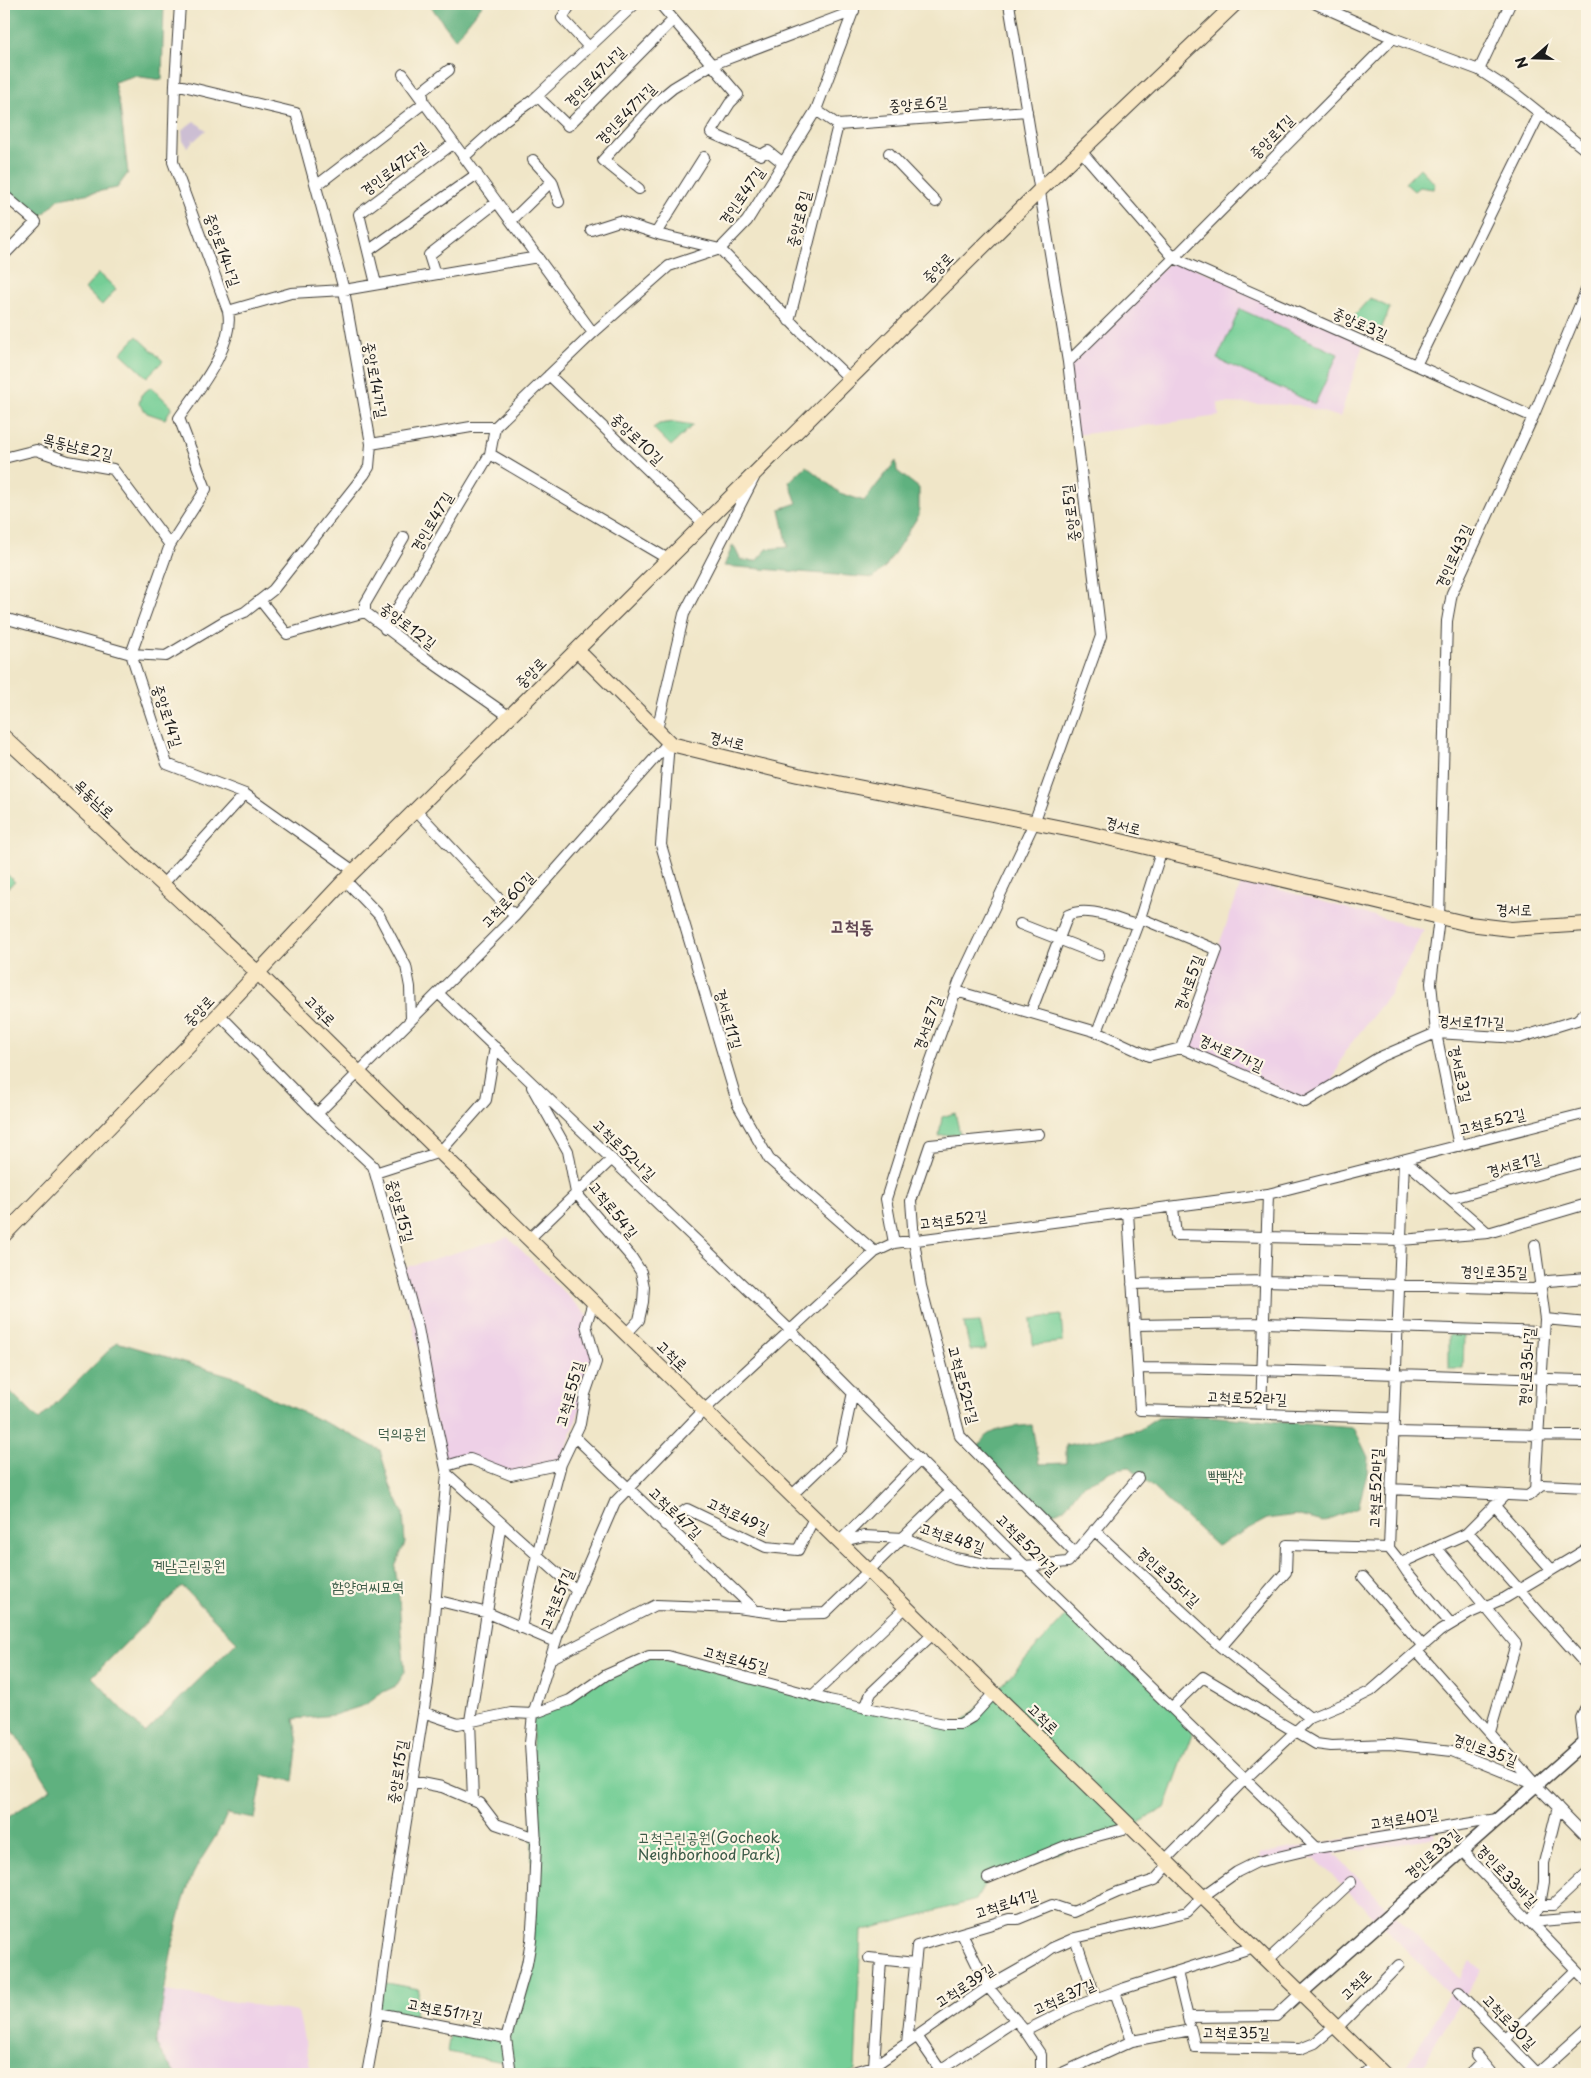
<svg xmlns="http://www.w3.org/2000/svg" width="1591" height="2078" font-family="'Playpen Sans','Poor Story',sans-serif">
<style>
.built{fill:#eed0e7}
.industrial{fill:#ccbed3}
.green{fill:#74ce96;stroke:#487559}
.forest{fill:#5fb17f;stroke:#3e664e;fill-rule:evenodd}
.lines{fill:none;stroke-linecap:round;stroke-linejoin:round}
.minor-casing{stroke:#3c3a36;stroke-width:12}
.tertiary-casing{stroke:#3c3a36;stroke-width:15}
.secondary-casing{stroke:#3c3a36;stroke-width:16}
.minor{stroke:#fff;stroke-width:10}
.tertiary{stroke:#fff;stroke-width:12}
.secondary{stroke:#f9e7c3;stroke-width:14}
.labels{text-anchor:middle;stroke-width:4.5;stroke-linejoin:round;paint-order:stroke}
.street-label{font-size:15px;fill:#1c1c1c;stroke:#fcf5e5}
.park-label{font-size:15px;fill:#3b5a47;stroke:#fcf5e5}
.quarter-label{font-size:18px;font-weight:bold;fill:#614653;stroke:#fcf5e5}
</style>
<rect width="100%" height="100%" fill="#fcf5e5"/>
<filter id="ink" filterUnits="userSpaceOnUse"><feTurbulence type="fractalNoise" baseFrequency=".02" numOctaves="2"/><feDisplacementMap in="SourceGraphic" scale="10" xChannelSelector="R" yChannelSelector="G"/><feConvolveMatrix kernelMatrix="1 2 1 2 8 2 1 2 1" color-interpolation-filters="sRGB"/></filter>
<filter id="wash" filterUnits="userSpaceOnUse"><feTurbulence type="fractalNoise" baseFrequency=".0096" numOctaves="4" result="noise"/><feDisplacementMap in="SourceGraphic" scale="20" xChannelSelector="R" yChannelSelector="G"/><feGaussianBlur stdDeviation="1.12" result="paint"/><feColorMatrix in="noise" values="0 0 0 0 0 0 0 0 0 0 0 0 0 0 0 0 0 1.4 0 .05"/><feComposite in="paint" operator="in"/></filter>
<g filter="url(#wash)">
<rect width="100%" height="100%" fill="#f0e6c8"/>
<path class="built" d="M1174 258 1364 342 1340 417 1298 405 1218 403 1219 416 1076 435 1068 362Z
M1243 879 1424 930 1390 994 1345 1051 1331 1086 1305 1102 1181 1048Z
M508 1237 589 1317 596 1362 561 1464 511 1475 470 1459 446 1466 400 1269Z
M1432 1824 1436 1837 1334 1854 1460 1979 1471 1962 1483 1970 1459 2003 1418 2074H1402L1450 1994 1315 1858 1264 1867 1259 1854Z
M165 1991 298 2012 312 2074H175L156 2045Z"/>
<path class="industrial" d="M194 121 206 130 194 141 192 138 193 141 187 147 183 141 182 130Z"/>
<path class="green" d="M1420 168 1435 184 1433 189 1419 187 1414 191 1405 183Z
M99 273 116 289 102 305 85 289Z
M1370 298 1390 308 1379 334 1349 321Z
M1240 309 1338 354 1315 404 1217 359Z
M137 336 163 361 147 377 121 353Z
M151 387 172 407 165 419 147 413 139 404 141 395Z
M674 422 693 425 671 446 653 428 659 424Z
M4 871 15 882 4 890Z
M955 1113 960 1134 939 1136 942 1117Z
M1061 1315 1063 1342 1033 1345 1031 1319Z
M980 1322 986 1350H970L964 1323Z
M1449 1335H1464L1463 1369H1449Z
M1071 1610 1194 1728 1165 1808 1131 1827 988 1878 976 1900 861 1931 855 2071 846 2074H511L509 2063 447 2052 451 2027 506 2038 531 1941 533 1714 649 1656 829 1700 960 1724 994 1693Z
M382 1982 419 1989 414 2020 378 2013Z"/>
<path class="forest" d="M4 4H164L162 80 134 76 114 82 120 107 128 173 117 188 59 199 36 222 4 195Z
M429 4H483L455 39Z
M896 461 897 471 919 488V515L886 566 874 578 724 566 733 545 741 560 756 561 767 549 788 547 780 509 797 503 789 482 806 466 840 493 864 501Z
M117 1342 238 1378 275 1400 344 1431 380 1450 390 1485 403 1513 405 1543 395 1567 399 1596 401 1633 405 1672 396 1686 379 1694 365 1705 334 1715 294 1719 298 1743 293 1781 263 1775 255 1819 227 1814C217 1839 198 1859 189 1884 171 1936 165 1991 156 2045L175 2074H4V1820L51 1789 4 1717V1447L8 1443 4 1437V1385L39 1420ZM182 1586 237 1642 145 1733 92 1677Z
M1207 1416 1354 1428 1368 1457 1367 1474 1358 1508 1322 1522 1296 1515 1267 1519 1217 1546 1130 1467C1113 1468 1109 1472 1095 1480 1090 1483 1084 1483 1081 1487 1062 1509 1071 1510 1039 1516L976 1452C984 1427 1010 1427 1032 1425L1039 1464 1066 1463V1445L1096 1440 1139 1430 1158 1418Z"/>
</g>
<g filter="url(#ink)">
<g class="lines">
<g class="minor-casing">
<path id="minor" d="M568 4 569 7 562 18 589 47
M660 4 738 95 730 103 711 133 761 155 768 151 783 163
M1316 4 1393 38 1479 70 1516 94 1587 151
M1479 70 1510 4
M403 74 593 333
M537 96 568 126 673 20
M816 110 838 125 1027 111
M1081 151 1174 258 1533 417
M889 153 936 202
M464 157 505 120 533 100 635 4
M533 160 552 181 559 202
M316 186 424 103 422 91 449 70
M639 189 603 160 656 102 673 88 711 65 854 11
M4 195 36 222 4 255
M511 221 552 181
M591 230 619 221 661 235 720 249 803 334 850 379
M656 233 704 157
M368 251 477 174
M435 274 429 255 497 202
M376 284 359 214 454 143
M228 311 291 293 344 290 538 257
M789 321 838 125
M1068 362 1174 258 1393 38
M1416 365 1540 113
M549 375 704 524
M371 444 471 427H495
M490 454 668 559
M4 458 36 450 68 461 113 469 170 545
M260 600 287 634 365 612 427 659 510 717
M365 612V604L404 537
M4 618 131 654 166 656 226 620 245 612 273 590 364 475 369 467 371 444 344 290 296 113 175 84
M385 629 490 454 495 427 593 333 669 266 720 249 747 221 816 110 856 4
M131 654 170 545 206 489 179 418C198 390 235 346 228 311L173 162 175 84 180 4
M131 654 167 764 245 794 354 871
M657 730 684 614 754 478
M669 742 661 845 738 1105 769 1159 875 1252
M416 810 515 916
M345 880 379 915 406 966 410 987 411 1019
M162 885 245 794
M1140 918 1217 950 1181 1048
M1020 924 1099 955
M956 991 1097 1032 1149 1056 1181 1048 1305 1102 1378 1058 1436 1033 1519 1038 1577 1020 1587 1011
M438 993 790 1330 1020 1561 1316 1848
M1031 1012 1068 915C1088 905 1117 920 1137 925
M219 1014 317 1114 373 1166 418 1328 431 1399 447 1474 428 1683 389 1928 378 2013 367 2074
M1097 1032 1140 918 1161 852
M532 1087 568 1151 576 1193 632 1258 641 1272 644 1287 643 1302 639 1320 626 1334
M317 1114 515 916 669 742 670 743
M1039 1134 930 1145 911 1201 914 1240 921 1286 960 1436 1075 1553
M1459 1146 1436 1033 1431 983 1439 918 1447 621 1452 593 1533 417 1587 288
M1404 1160 1488 1233
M375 1173 440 1152 486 1100 495 1047
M1449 1199 1587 1161
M1173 1207 1176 1235 1401 1240 1488 1233 1587 1204
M1128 1212 1140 1410 1394 1418
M529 1239 612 1159
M894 1243 886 1199 920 1091 959 982 1034 823 1101 636 1068 362 1009 4
M1132 1284 1265 1281 1534 1289 1548 1281 1587 1278
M1545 1319 1587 1323
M1135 1325 1264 1323 1544 1332
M1138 1368C1288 1369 1437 1376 1587 1380
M1261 1413 1268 1194
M1393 1432 1587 1436
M574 1436 755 1610
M446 1466 470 1459 511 1475 561 1464
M447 1474 577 1591
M1391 1489 1528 1496 1542 1485 1587 1487
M1535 1491 1545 1319 1535 1245
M791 1496 841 1448 853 1392
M1494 1505 1552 1570
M665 1525 687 1509 766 1547 798 1550 814 1518
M1094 1530 1221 1647 1310 1718
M1468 1532 1587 1666
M840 1541 920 1460
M839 1542 864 1536 904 1538 955 1558 991 1565 1025 1566 1068 1562 1138 1478
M1436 1547 1516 1644 1490 1732
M1389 1548 1401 1563 1466 1534 1505 1495
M1401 1563 1407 1572 1451 1624
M1363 1577 1423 1646
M435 1600 488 1613 555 1642
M521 1628 537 1555 561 1464 580 1424 585 1394 596 1362 586 1325 593 1302
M1221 1647 1286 1572 1287 1545 1389 1548 1404 1160
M1417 1651 1536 1785 1587 1837
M550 1659 656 1605 737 1608 782 1614 825 1613 951 1491
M812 1696 906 1607
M1172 1707 1203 1677 1316 1744 1331 1746 1390 1744 1452 1751 1536 1785
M865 1708 871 1693 933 1634
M423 1712 458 1724 511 1713 533 1714 570 1700 606 1675 649 1656H668L829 1700 944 1724H960L972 1717 994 1693
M1584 1743 1581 1718 1587 1706
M412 1781 442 1787 480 1803 496 1824 536 1838
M473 1800 470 1721 501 1523
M1462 1851 1587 1981
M1165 1860 1245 1779 1310 1718 1349 1702 1371 1691 1440 1631 1470 1613 1505 1598 1587 1549
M988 1878 1075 1842 1131 1827
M1540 1905 1544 1882V1863L1558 1807
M1530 1922 1540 1905H1553L1587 1873
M1530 1922 1587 1917
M962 1934 988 1987 1025 2031 1041 2055V2074
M1075 1938 1096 1999
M869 1958 915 1963
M1268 1960 1351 1882
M1177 1972 1189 2022
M1115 1992 1132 2041
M1459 1992 1538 2074
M378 2013 506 2038
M1188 2017 1276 2016 1301 1993
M1337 2028 1399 1965
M1025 2031 1071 2008 1122 1989 1254 1947
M917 2036 943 2074
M1505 2039 1576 1970
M907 2043 917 1946 1009 1919H1018L1052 1905 1073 1912 1118 1892 1155 1880 1169 1864
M1476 2055 1492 2074
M940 2070 1016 2020
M511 2074 506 2038 527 1964 531 1941 533 1914 536 1844 530 1743 533 1714 558 1634 615 1502 704 1410 875 1252 894 1243 1268 1194 1587 1113
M846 2074 874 2066 988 1987 1034 1961 1052 1948 1075 1938 1187 1912 1202 1897 1237 1872 1257 1862 1316 1848 1497 1819
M879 2074 874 2066 881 1960
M1060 2074 1132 2041 1191 2030 1195 2047 1300 2049 1315 2043 1335 2026
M1365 2074 1375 2065
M1469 2074 1481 2062
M1537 2074 1587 2029"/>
</g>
<g class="tertiary-casing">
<path id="tertiary" d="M1301 1993 1587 1740"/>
</g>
<g class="secondary-casing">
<path id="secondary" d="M577 650 671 744 798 775 1087 833 1469 924 1511 929 1587 924
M4 737 258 973 358 1072 1384 2074
M4 1235 219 1014 345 880 1040 190 1235 4"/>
</g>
<use href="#minor" class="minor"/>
<use href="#tertiary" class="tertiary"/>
<use href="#secondary" class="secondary"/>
</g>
</g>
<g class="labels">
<g class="street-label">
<text transform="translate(595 77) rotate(-45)" y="5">경인로47나길</text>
<text transform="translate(918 104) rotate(-4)" y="5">중앙로6길</text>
<text transform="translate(626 114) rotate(-46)" y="5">경인로47가길</text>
<text transform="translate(1272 137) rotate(-45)" y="5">중앙로1길</text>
<text transform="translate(394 169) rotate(-37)" y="5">경인로47다길</text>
<text transform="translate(742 196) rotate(-55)" y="5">경인로47길</text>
<text transform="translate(799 219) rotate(-76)" y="5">중앙로8길</text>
<text transform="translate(222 250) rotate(70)" y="5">중앙로14나길</text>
<text transform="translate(938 268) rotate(-45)" y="5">중앙로</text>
<text transform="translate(1360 324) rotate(24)" y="5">중앙로3길</text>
<text transform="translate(375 380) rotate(80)" y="5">중앙로14가길</text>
<text transform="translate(637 439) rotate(44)" y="5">중앙로10길</text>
<text transform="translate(78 447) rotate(14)" y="5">목동남로2길</text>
<text transform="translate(1071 513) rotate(-97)" y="5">중앙로5길</text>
<text transform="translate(432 522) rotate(-59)" y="5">경인로47길</text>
<text transform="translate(1454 556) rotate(-66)" y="5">경인로43길</text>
<text transform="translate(408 626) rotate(37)" y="5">중앙로12길</text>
<text transform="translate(531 673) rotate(-45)" y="5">중앙로</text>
<text transform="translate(167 716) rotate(72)" y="5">중앙로14길</text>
<text transform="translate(727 741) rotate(14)" y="5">경서로</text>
<text transform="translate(94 799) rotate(43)" y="5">목동남로</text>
<text transform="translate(1123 826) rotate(14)" y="5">경서로</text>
<text transform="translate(508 900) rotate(-47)" y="5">고척로60길</text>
<text transform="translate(1514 910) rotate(1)" y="5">경서로</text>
<text transform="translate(1189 983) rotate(-70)" y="5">경서로5길</text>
<text transform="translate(199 1011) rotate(-46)" y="5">중앙로</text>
<text transform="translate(320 1011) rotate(45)" y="5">고척로</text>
<text transform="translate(728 1019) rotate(74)" y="5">경서로11길</text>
<text transform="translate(1471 1022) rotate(2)" y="5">경서로1가길</text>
<text transform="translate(928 1023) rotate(-70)" y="5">경서로7길</text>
<text transform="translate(1231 1053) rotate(24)" y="5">경서로7가길</text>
<text transform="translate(1460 1074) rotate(78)" y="5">경서로3길</text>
<text transform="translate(1492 1122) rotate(-14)" y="5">고척로52길</text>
<text transform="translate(624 1150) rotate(44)" y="5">고척로52나길</text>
<text transform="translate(1514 1165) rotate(-15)" y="5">경서로1길</text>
<text transform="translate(613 1210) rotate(51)" y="5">고척로54길</text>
<text transform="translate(400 1211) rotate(75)" y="5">중앙로15길</text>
<text transform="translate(953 1220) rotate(-7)" y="5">고척로52길</text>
<text transform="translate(1494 1272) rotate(1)" y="5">경인로35길</text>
<text transform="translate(672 1356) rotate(44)" y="5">고척로</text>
<text transform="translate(1527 1367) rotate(-86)" y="5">경인로35나길</text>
<text transform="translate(963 1385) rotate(75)" y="5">고척로52다길</text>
<text transform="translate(570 1394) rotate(-74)" y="5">고척로55길</text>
<text transform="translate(1247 1398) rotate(2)" y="5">고척로52라길</text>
<text transform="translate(1376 1488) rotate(-88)" y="5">고척로52마길</text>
<text transform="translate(675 1513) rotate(44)" y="5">고척로47길</text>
<text transform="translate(738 1516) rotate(25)" y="5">고척로49길</text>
<text transform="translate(952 1538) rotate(18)" y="5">고척로48길</text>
<text transform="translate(1027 1545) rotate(45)" y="5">고척로52가길</text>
<text transform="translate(1168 1577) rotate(43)" y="5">경인로35다길</text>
<text transform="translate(557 1599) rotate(-67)" y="5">고척로51길</text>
<text transform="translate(736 1660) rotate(15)" y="5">고척로45길</text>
<text transform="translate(1043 1719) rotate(44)" y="5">고척로</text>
<text transform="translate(1485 1750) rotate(20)" y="5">경인로35길</text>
<text transform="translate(398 1772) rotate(-81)" y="5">중앙로15길</text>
<text transform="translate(1404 1819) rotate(-9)" y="5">고척로40길</text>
<text transform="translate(1433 1854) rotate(-41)" y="5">경인로33길</text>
<text transform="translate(1507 1876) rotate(46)" y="5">경인로33바길</text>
<text transform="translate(1006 1904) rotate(-18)" y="5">고척로41길</text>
<text transform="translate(1356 1985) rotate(-45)" y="5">고척로</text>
<text transform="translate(965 1986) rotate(-33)" y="5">고척로39길</text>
<text transform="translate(1064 1997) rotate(-24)" y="5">고척로37길</text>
<text transform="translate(445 2011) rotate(11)" y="5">고척로51가길</text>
<text transform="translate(1509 2022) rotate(46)" y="5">고척로30길</text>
<text transform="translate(1236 2033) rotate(1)" y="5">고척로35길</text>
</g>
<g class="park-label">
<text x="402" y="1439">덕의공원</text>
<text x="1226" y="1481">빡빡산</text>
<text x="189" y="1571">계남근린공원</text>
<text x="368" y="1592">함양여씨묘역</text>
<text x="709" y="1843">고척근린공원(Gocheok<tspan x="709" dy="17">Neighborhood Park)</tspan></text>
</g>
<g class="quarter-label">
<text x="852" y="933">고척동</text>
</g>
</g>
<rect width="1591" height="2078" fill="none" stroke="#fcf5e5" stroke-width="20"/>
<g transform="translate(1534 58) rotate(250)" stroke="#fcf5e5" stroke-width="4" paint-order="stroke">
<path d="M0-4L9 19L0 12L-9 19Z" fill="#1c1c1c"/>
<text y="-8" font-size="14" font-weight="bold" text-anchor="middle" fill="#1c1c1c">N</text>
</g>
</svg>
